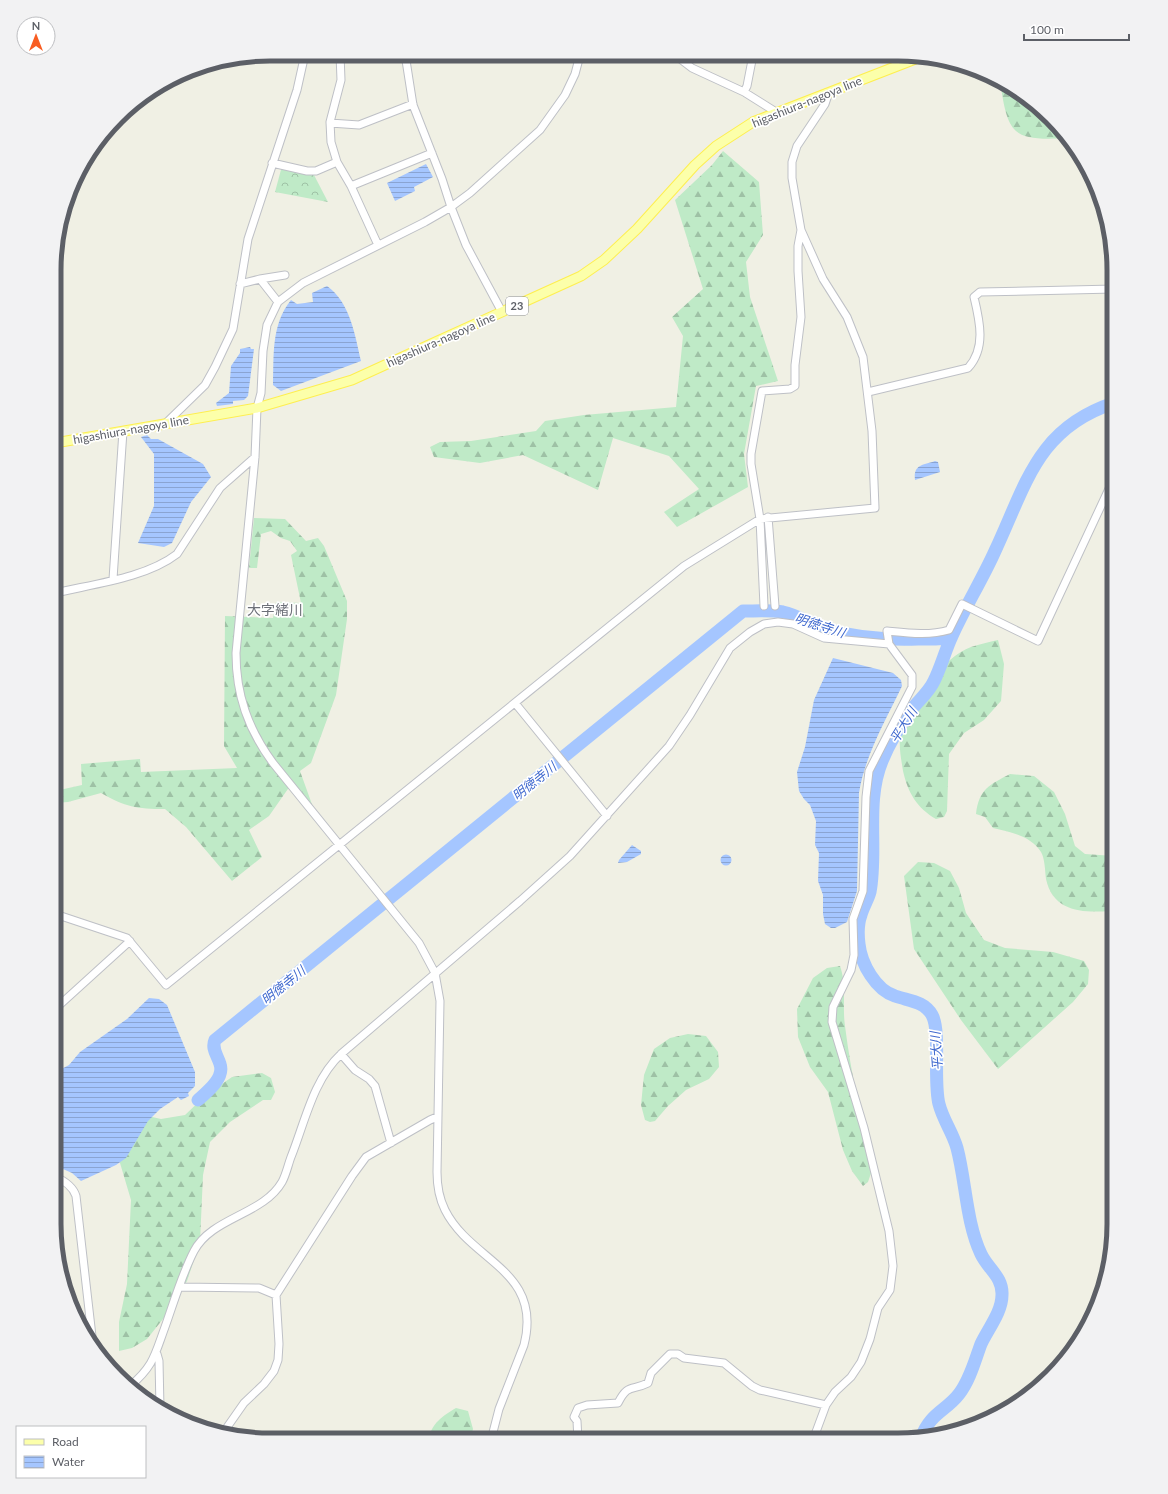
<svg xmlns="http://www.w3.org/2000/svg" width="1168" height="1494" font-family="Lato,'Noto Sans JP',sans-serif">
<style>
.forest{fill:url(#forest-firs)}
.park{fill:url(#park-crowns)}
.water{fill:url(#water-rules)}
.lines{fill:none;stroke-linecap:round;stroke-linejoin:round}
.river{stroke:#a5c6ff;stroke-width:13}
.minor-casing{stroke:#bec0c6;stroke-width:9}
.major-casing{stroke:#feef50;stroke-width:11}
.minor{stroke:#fff;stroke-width:7}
.major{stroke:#fcffaa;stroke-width:9}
.labels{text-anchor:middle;stroke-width:3.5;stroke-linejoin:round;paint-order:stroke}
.shield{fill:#fff;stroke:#8d8f94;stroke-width:1}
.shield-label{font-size:11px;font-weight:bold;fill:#5c5f66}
.street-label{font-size:12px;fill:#5c5f66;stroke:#fff}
.water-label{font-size:13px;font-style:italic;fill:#3d67ce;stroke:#fff}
.quarter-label{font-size:14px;fill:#6d7078;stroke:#fff}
.rim{fill:none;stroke:#5c5f66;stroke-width:5}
</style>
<defs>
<pattern id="forest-firs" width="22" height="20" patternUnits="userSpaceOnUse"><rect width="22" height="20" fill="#bfeac7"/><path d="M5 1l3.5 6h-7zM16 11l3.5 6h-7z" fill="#9ec1a5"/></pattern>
<pattern id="park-crowns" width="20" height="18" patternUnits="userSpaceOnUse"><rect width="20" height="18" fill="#bfeac7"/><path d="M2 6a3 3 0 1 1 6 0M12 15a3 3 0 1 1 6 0" fill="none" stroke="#9ec1a5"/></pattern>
<pattern id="water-rules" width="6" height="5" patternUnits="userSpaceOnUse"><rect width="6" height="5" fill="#a5c6ff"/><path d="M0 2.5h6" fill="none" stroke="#8aa4d2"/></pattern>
</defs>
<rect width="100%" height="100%" fill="#f0f0e4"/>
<path class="forest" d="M1000 81C1025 94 1051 115 1068 138 1012 141 1008 135 1000 81Z
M723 151 759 182 763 235 746 262 750 297 778 381 756 386 744 454 748 487 677 527 664 512 699 489 669 456 613 438 598 490 523 455 480 463 434 457 430 447 440 442 471 441 536 431 545 421 584 415 676 407 683 336 672 317 703 289 675 200 712 165Z
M254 518 285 519 306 541 318 538 324 546 347 601V619L336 695 311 763 300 771 314 810 290 786 269 816 249 830 262 857 232 881 186 827 165 809C136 809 126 807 101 793L68 802 55 803V791L82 785 81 764 140 759 141 772 237 768 224 746 225 616 273 618 276 602 301 603 291 555 297 551 290 541 281 538 271 531 261 534 257 568H249Z
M998 640 1004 664 1001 701 984 720 964 733 949 754 947 811 944 817 936 819C917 808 908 793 903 771 901 758 898 744 901 731 906 703 944 657 971 647 980 644 989 642 998 640Z
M1010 774 1034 776 1054 792 1065 814 1075 846 1085 854 1114 856V907L1110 911C1083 913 1053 912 1046 879 1045 871 1045 859 1041 852 1031 836 1011 832 993 828L985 817 976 814C979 789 989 785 1010 774Z
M918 862 934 863 950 871 959 888 966 913 984 940 1005 948 1053 952 1084 961 1089 970 1088 984 1073 1002 998 1069 961 1020 914 949 904 876Z
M840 966C847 986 842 1005 845 1026 851 1074 862 1122 872 1170L868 1182 863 1186 852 1171 843 1150 828 1092 810 1067 798 1037 797 1009 813 978 827 968Z
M688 1034 706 1036 718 1052 719 1067 709 1079 686 1090 668 1106 655 1121 650 1122 645 1120 641 1105 644 1075 654 1049 670 1038Z
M262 1073 271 1078 275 1092 271 1100H263L230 1122 210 1142 203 1175 200 1242 187 1281 171 1309 147 1339 132 1348 119 1351V1322L127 1284 131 1200 120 1163V1137L135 1113 161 1119 185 1115 206 1095 232 1077Z
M456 1408 468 1411 473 1429 470 1440H429C430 1424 444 1415 456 1408Z"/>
<path class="park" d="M282 166 314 175 328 202 275 192Z"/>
<path class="water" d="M426 164 433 177 414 187 415 191 395 201 387 183Z
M327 286C350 302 355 335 361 361L281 391 273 385C274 355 271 325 291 300L297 304 313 302 312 293Z
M250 347 251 349H254L248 396 244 400 233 401V404L217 406 216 403 229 393 231 366 240 353V349Z
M147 435 151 439H158L203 464 211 477 191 502 172 543 164 547 138 543 154 506V454L141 437Z
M935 461 938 462 940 472 915 480C913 464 924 465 935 461Z
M833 658 893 673 901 680 902 686C886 720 865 755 859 793L857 891 847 922 835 928H831L825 924 823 914V895L818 881 819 853 815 845 816 821 810 805 804 799 799 791 797 772 805 747 814 700Z
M632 845 641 851V854L627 862 618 863 619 860Z
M720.5 860a5.5 5.5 0 1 1 11 0a5.5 5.5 0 1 1-11 0Z
M149 998 159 999 167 1005 195 1072V1086L188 1093 189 1096 181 1100 178 1097 160 1109 148 1121 126 1158 116 1165 81 1181 72 1173 54 1165V1073L69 1065 80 1052 127 1019Z"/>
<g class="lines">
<path class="river" d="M198 1100C207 1092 225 1078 220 1064 218 1056 211 1049 215 1040L743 611C756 611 771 610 783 612 798 615 812 625 826 629 856 638 887 640 918 639 929 639 940 640 951 637
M921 1438C930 1413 946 1411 959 1394 970 1380 975 1360 981 1344 988 1329 1002 1312 1002 1295 1003 1277 988 1269 981 1254 966 1222 966 1182 957 1148 953 1133 943 1120 939 1104 933 1081 941 1031 932 1015 924 1001 909 1001 895 996 876 990 861 964 859 944 858 936 858 923 861 915 863 907 868 900 870 892 878 850 865 802 882 761 889 744 901 724 912 709 919 700 929 692 934 681 941 667 945 651 952 636 965 607 982 580 995 551 1026 485 1037 428 1114 403"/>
<g class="minor-casing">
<path id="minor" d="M340 54 341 80 330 122 331 142 337 162 351 186 378 245
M405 54 413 105 442 179 451 207 466 245 502 312
M675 55 692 68 744 92 776 112
M744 92 747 86 753 55
M330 123 359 125 413 104
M272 163 307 171H316L337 162
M351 186 432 153
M260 279 285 275
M240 284 260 279 278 302
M868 392 968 368C986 348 980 322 974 297L980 292 1114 289
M164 425 205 385 215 367 233 329 248 239 297 90 305 54
M768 517 775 606
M113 579 123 431
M55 593C93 584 146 578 177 554L220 488 255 457
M764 606 760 519 751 464V454L762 391 790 389 795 386V365L801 317 798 271V246L801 230
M515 703 607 816
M55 914 127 938 166 985 684 566 760 519 875 508 872 431 863 357 847 317 823 279 801 230 792 178V162L797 146 825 104 827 98 826 93
M54 1010 130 941
M341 1054 355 1070 369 1079 375 1086 391 1143
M54 1176C63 1180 73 1186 76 1196L93 1345
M180 1287 259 1288 276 1295
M157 1354 159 1361 160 1408
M130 1386C154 1366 155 1354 165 1327 174 1302 182 1274 194 1251 212 1217 263 1215 282 1182 286 1175 288 1165 291 1157 305 1122 313 1080 341 1054L520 901 570 856 669 746 690 715 730 648 750 632 764 624 778 622 793 624 824 638 889 644
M223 1433 244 1403 264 1384 274 1371 278 1360 279 1344 276 1295 352 1176 366 1157 430 1120 437 1117
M491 1440 499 1409 524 1345C543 1270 471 1262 445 1210 439 1198 437 1185 437 1172L440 1001 435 973 419 943 273 763C248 729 236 695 236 653L255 457 257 408 261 393 263 351 267 325 278 302 303 283 425 222 451 207 470 193 540 130 565 95 575 74 580 55
M578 1440 577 1421 574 1417 578 1408 587 1405 618 1403C628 1383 632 1391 648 1383L651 1373 670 1354H678L684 1358 724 1363 752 1386 760 1390 826 1405
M813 1440 826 1405 835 1392 851 1377 861 1362 870 1339 878 1308 890 1290 893 1266 889 1231 864 1128 832 1022 833 1007 851 970 854 955 853 919 863 891 866 797 869 771 912 687V675L889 644 887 631C907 633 929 636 949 630L962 604 1038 641 1114 478"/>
</g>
<g class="major-casing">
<path id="major" d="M55 443 257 408 352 380 431 344 581 276 604 260 637 229 695 165 716 146 753 122 923 56"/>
</g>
<use href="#minor" class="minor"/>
<use href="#major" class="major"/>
</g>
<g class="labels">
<rect class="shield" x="506" y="297" width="22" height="18" rx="3"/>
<g class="shield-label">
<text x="517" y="310">23</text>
</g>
<g class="street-label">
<text transform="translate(807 102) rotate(-22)" y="4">higashiura-nagoya line</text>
<text transform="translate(441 340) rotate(-24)" y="4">higashiura-nagoya line</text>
<text transform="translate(131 430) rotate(-10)" y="4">higashiura-nagoya line</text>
</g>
<g class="water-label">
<text transform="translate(820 625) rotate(18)" y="5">明徳寺川</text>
<text transform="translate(903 725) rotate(-58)" y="5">平大川</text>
<text transform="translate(534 781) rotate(-39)" y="5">明徳寺川</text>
<text transform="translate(283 985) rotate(-39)" y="5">明徳寺川</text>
<text transform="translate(936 1051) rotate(-94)" y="5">平大川</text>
</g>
<g class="quarter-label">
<text x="275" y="615">大字緒川</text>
</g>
</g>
<path d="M0 0H1168V1494H0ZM270 61H898A209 209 0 0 1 1107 270V1224A209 209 0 0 1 898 1433H270A209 209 0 0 1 61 1224V270A209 209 0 0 1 270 61Z" fill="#f2f2f3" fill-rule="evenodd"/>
<path class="rim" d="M270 61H898A209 209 0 0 1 1107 270V1224A209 209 0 0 1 898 1433H270A209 209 0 0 1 61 1224V270A209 209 0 0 1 270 61Z"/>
<rect x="16" y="1426" width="130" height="52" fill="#ffffff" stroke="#bebfc2"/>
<rect x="24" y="1439" width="20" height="6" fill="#fcffaa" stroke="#bebfc2"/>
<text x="52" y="1446" font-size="12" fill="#5c5f66">Road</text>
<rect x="24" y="1456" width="20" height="12" fill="url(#water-rules)" stroke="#bebfc2"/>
<text x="52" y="1466" font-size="12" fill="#5c5f66">Water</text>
<g transform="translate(36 36)"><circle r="19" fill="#ffffff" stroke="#bebfc2"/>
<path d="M0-3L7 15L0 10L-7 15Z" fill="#f85d22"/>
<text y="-6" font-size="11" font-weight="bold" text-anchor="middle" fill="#5c5f66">N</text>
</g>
<path d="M1024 34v6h105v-6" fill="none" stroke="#5c5f66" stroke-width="2"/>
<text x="1030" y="34" font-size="12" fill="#5c5f66" stroke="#ffffff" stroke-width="3" paint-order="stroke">100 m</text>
</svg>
